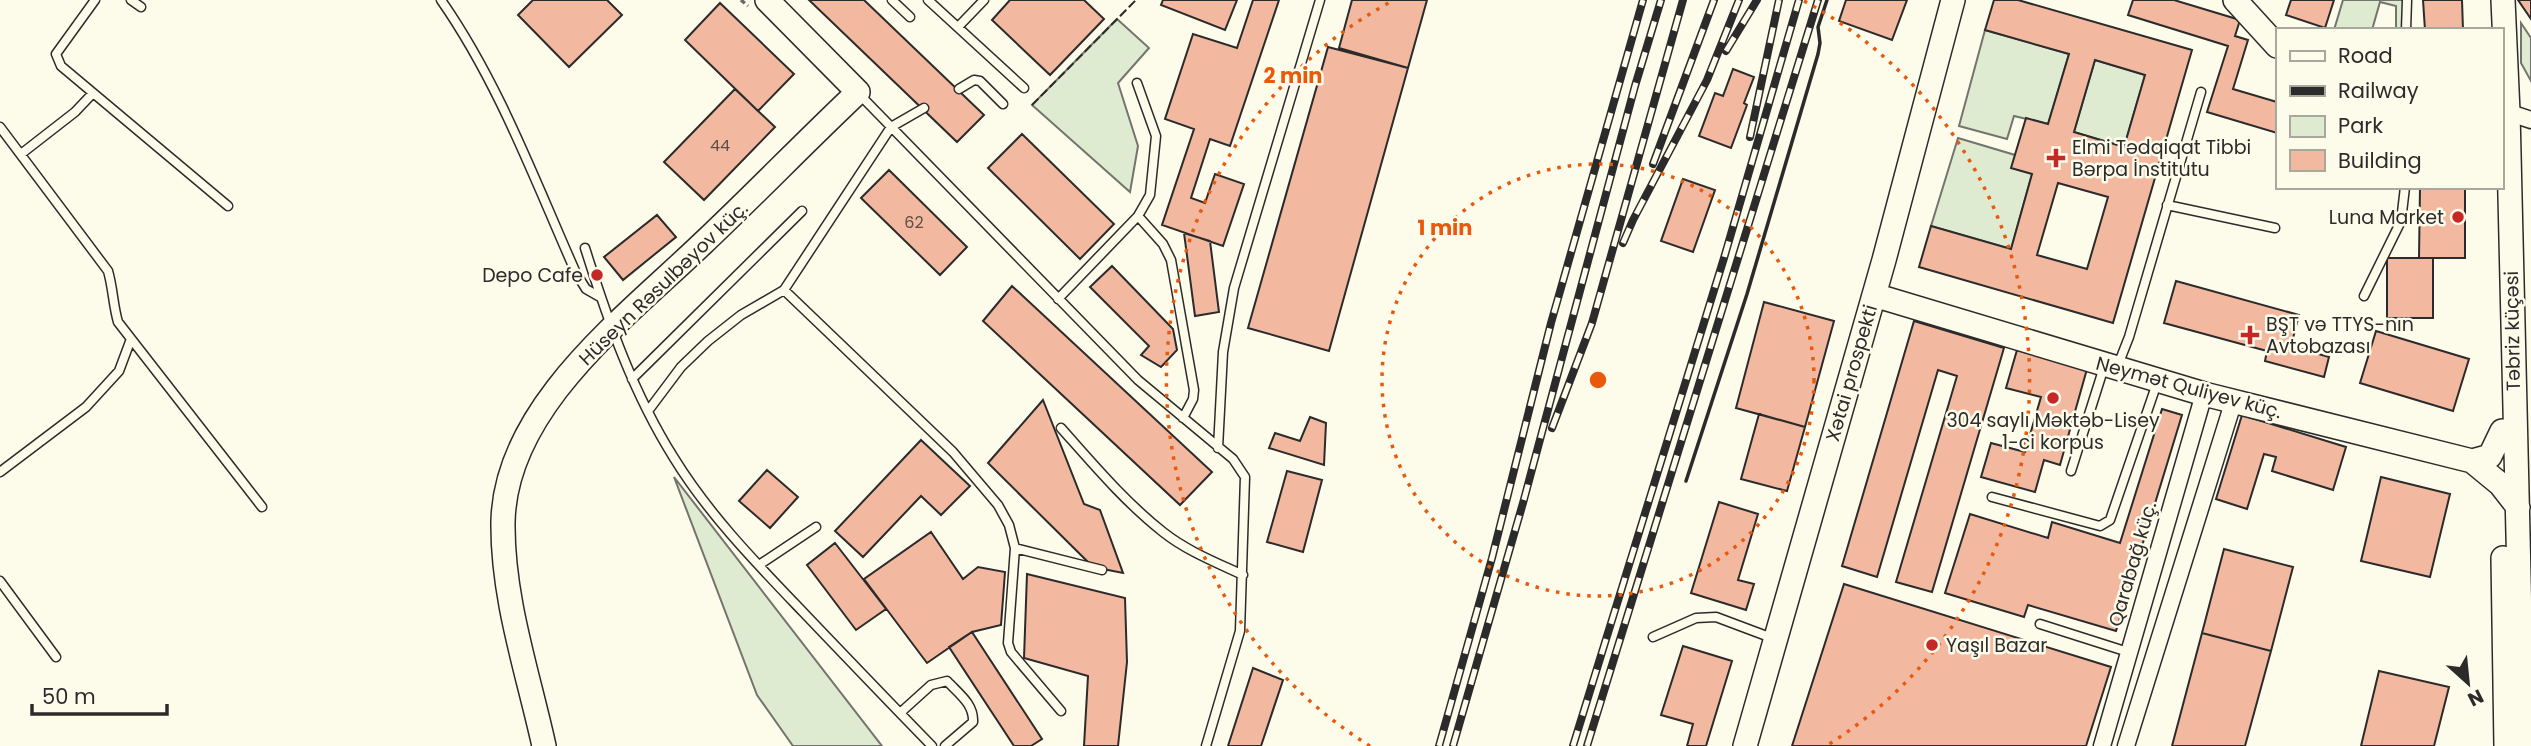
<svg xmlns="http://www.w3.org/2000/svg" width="2531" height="746" font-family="Poppins,sans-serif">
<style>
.green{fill:#deebd1;stroke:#74746e;stroke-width:2}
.building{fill:#f2b8a0;stroke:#2b2b2b;stroke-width:2;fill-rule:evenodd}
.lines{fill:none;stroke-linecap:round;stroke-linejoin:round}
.lane-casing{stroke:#2b2b2b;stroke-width:11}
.street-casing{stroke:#2b2b2b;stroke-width:19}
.secondary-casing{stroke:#2b2b2b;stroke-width:26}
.path{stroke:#6a6964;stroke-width:3.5;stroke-dasharray:5 3.5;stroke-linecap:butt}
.lane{stroke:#fdfbea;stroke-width:8}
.street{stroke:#fdfbea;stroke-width:16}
.secondary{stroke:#fdfbea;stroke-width:23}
.rail-casing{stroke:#2b2b2b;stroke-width:8}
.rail{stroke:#fdfbea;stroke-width:5;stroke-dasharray:16;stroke-linecap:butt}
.fence{stroke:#2b2b2b;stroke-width:2;stroke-dasharray:9 3.5;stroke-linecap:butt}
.wall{stroke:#2b2b2b;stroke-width:3.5}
.ring{fill:none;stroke:#e8590c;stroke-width:3.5;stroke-dasharray:3.5 7}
.poi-dot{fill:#c62828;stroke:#fdfbea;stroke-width:2.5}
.labels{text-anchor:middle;stroke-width:5;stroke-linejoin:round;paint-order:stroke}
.number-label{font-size:16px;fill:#5d4e48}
.poi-label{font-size:19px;fill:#2b2b2b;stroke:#fdfbea;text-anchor:start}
.street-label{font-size:19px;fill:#2b2b2b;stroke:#fdfbea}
.centre{fill:#e8590c;stroke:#fdfbea;stroke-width:3.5}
.ring-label{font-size:21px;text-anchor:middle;font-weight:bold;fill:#e8590c;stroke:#fdfbea;stroke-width:5;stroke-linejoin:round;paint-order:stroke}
</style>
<rect width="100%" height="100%" fill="#fdfbea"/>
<path class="green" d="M2343 0H2408L2409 30H2396V6L2380 2 2372 30H2334Z
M1117 19 1149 48 1118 83 1138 146 1130 192 1032 105Z
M2521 23 2531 38V81L2521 63Z
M1985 30 2069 54 2048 124 2014 116 2007 139 1959 126Z
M2095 60 2145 75 2124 147 2074 132Z
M1958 138 2015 155 2032 174 2011 249 1931 226Z
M674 477 882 746H793L757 695Z"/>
<path class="building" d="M533 0H607L622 15 569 67 518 15Z
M809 0H864L984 115 957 142Z
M1010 0H1084L1104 19 1050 75 992 20Z
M1163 0H1237L1225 30 1161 5Z
M1253 0H1279L1230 146 1210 139 1191 198 1205 203 1215 174 1244 184 1223 246 1162 225 1194 129 1165 119 1193 34 1237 48Z
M1352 0H1427L1408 68 1339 48Z
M1846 0H1907L1892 40 1839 21Z
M1994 0H2018L2192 50 2113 323 1919 267 1931 226 2011 249 2032 174 2011 168 2026 118 2048 124 2069 54 1985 30ZM2095 60 2145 75 2124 147 2074 132ZM2058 183 2108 197 2087 269 2037 255Z
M2133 0H2174L2240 20 2235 36 2248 40 2233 89 2277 102V133L2207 112 2228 46 2128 15Z
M2291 0H2334L2325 28 2286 15Z
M2423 0H2462L2463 30H2425Z
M2518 0H2531V19Z
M720 3 794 74 758 111 685 40Z
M1328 47 1408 68 1329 351 1248 328Z
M1733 69 1754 77 1744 103 1747 105 1731 148 1699 136 1715 93 1723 96Z
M735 89 775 127 704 200 664 162Z
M1022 134 1114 224 1080 259 988 168Z
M889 170 967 247 940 275 861 198Z
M1683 179 1715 190 1693 252 1661 241Z
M2420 187H2465V258H2419Z
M657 215 676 237 623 280 604 257Z
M1184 233 1210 241 1219 312 1195 316Z
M2387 258H2433V318H2387Z
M1112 266 1173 329 1177 350 1161 367 1141 355 1149 346 1090 287Z
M2176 281 2299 315 2291 346 2329 357 2324 377 2265 361 2267 351 2164 323Z
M1012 286 1212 472 1180 505 983 321Z
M1764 302 1834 321 1805 427 1736 408Z
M1914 321 2004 348 1932 592 1896 582 1957 376 1938 370 1877 577 1842 566Z
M2376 331 2469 359 2453 411 2360 383Z
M2017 350 2087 369 2060 465 2044 460 2035 492 1981 477 1991 443 2025 452 2041 397 2006 388Z
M1043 400 1084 504 1100 510 1123 573 1093 567 988 463Z
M2162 409 2182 415 2116 631 2028 605 2024 617 1945 593 1970 514 2048 538 2052 522 2120 543Z
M1759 414 1805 427 1787 491 1741 479Z
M2242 415 2346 447 2333 490 2272 471 2276 457 2264 454 2247 509 2216 499Z
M1310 417 1326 423 1324 465 1269 448 1275 433 1300 441Z
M921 440 970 486 941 515 921 496 863 557 835 531Z
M767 470 798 497 770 528 739 501Z
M1287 471 1322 480 1303 552 1267 542Z
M2381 477 2450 494 2430 577 2361 561Z
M1719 502 1758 514 1738 580 1754 584 1746 610 1691 593Z
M931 532 963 579 978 567 1005 572 1001 625 972 632 927 663 864 579Z
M835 543 886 609 856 630 807 565Z
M2224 549 2293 567 2271 651 2202 633Z
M1027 574 1125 598 1127 662 1118 746H1084L1088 676 1024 658Z
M1844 584 2111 667 2086 746H1792Z
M972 632 1042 739 1031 746H1014L949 647Z
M2202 633 2271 651 2245 746H2172Z
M1683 646 1732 661 1706 746H1687L1693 724 1661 715Z
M1253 668 1283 680 1261 746H1228Z
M2379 671 2449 687 2434 746H2361Z"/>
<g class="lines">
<g class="lane-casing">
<path id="lane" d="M95 0 56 54 61 66 228 206
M131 0 141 7
M441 0C499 83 535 181 576 273L586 289 600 297
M892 0 910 17
M928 0 1024 88
M958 27 984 0
M2406 30 2407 0
M959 89 974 80 980 81 1003 104
M860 95 1138 380 1233 459 1245 477 1240 631 1206 746
M0 127 108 271C113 288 113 305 118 322L262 507
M21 154 75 112 93 93
M2167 205 2275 228
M1138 216 1163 244 1171 260 1194 390 1193 399 1183 418
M585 248C608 321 633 393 674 458 709 515 757 564 803 612 846 657 889 702 932 746
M784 290 953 452 998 505 1009 525 1015 548 1008 643 1011 652 1061 711
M2364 296 2401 221 2405 187
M1058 299 1138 216 1150 195 1156 136 1137 83
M2118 365 2129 337 2201 92
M632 379 802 211
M648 411 681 367 708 341 741 315 784 290 891 127 924 108
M1061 428C1093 464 1125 502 1163 532 1187 551 1215 562 1243 575
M1218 448 1223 352 1234 288 1320 0
M2071 471 2104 367
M0 472 86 407 119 371 131 339
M1992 497 2100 526 2110 520 2157 383
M1015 548 1102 570
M759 565 816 527
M0 581 56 657
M2040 624 2128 652
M1653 637 1696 618 1716 617 1772 638
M900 713 931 685 947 681C959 694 974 704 973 722L945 746"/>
</g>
<g class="street-casing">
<path id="street" d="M2501 110 2531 120
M2102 746 2204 394
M2126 746 2234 400"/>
</g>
<g class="secondary-casing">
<path id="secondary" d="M2235 0 2277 46
M2503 0 2508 112 2523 746
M1874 295 2204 394 2472 461 2500 484 2518 507
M2472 461 2490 456 2502 431
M2503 558 2506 746
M544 746C528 673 502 598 503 522 505 407 626 317 702 244 755 194 805 142 858 92L767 0
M1745 746 1884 260 1953 0"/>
</g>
<path class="path" d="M741 0 748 6"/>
<use href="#lane" class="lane"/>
<use href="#street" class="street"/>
<use href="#secondary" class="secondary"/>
<g class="rail-casing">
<path id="rail" d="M1726 51 1757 0
M1750 137 1779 0
M1653 164 1714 0
M1623 243 1633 220 1707 80 1739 0
M1552 428 1592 323 1683 0
M1439 746 1492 558 1551 323 1643 0
M1453 746 1523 503 1635 86 1661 0
M1573 746 1724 258 1799 0
M1587 746 1818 0"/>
</g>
<use href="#rail" class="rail"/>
<path class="fence" d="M1032 105 1136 0"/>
<path class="wall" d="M1686 481 1747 294 1818 54 1820 43 1818 27 1827 0"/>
</g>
<g class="ring">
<circle cx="1598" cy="380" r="216"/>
<path d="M1370 746A431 431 0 0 1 1392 1M1804 1A431 431 0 0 1 1826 746"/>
</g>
<g class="poi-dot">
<path d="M2052.5 147.5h7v7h7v7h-7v7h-7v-7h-7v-7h7z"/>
<circle cx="2458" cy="217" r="7"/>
<circle cx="597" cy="275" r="7"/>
<path d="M2246.5 324.5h7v7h7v7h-7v7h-7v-7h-7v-7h7z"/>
<circle cx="2053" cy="398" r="7"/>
<circle cx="1932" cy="645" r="7"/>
</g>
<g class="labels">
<g class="number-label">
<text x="720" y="151">44</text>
<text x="914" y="228">62</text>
</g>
<g class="poi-label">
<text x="2072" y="154">Elmi Tədqiqat Tibbi<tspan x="2072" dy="22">Bərpa İnstitutu</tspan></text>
<text x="2444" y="224" text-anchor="end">Luna Market</text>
<text x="583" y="282" text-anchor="end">Depo Cafe</text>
<text x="2266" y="331">BŞT və TTYS-nın<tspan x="2266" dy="22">Avtobazası</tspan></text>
<text x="2053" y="427" text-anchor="middle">304 saylı Məktəb-Lisey<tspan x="2053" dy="22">1-ci korpus</tspan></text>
<text x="1946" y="652">Yaşıl Bazar</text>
</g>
<g class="street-label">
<text transform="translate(663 283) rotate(-44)" y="7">Hüseyn Rəsulbəyov küç.</text>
<text transform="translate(2512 331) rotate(-91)" y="7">Təbriz küçəsi</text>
<text transform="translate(1851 373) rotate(-74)" y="7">Xətai prospekti</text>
<text transform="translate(2189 387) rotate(15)" y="7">Neymət Quliyev küç.</text>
<text transform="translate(2132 564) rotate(-74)" y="7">Qarabağ küç.</text>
</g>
</g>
<circle cx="1598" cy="380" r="10" class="centre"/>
<g class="ring-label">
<text x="1293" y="83">2 min</text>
<text x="1445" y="235">1 min</text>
</g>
<rect x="2276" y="28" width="228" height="161" fill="#fdfbea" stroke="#a9a89e" stroke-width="2"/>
<rect x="2290" y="51" width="35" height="10" fill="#fdfbea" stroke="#a9a89e" stroke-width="2"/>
<text x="2338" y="63" font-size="21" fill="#2b2b2b">Road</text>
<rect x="2290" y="86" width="35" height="10" fill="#2b2b2b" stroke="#a9a89e" stroke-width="2"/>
<text x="2338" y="98" font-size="21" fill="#2b2b2b">Railway</text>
<rect x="2290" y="116" width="35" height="21" fill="#deebd1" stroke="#a9a89e" stroke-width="2"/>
<text x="2338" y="133" font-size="21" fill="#2b2b2b">Park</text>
<rect x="2290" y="150" width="35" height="21" fill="#f2b8a0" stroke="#a9a89e" stroke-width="2"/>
<text x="2338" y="168" font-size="21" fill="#2b2b2b">Building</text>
<g transform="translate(2468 683) rotate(153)" stroke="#fdfbea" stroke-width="5" paint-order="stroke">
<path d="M0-5L12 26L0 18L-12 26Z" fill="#2b2b2b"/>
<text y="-10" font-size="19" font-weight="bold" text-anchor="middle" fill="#2b2b2b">N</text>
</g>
<path d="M32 704v10h135v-10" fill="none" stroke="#2b2b2b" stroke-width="3.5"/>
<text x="42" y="704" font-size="21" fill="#2b2b2b" stroke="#fdfbea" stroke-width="5" paint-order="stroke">50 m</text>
</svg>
